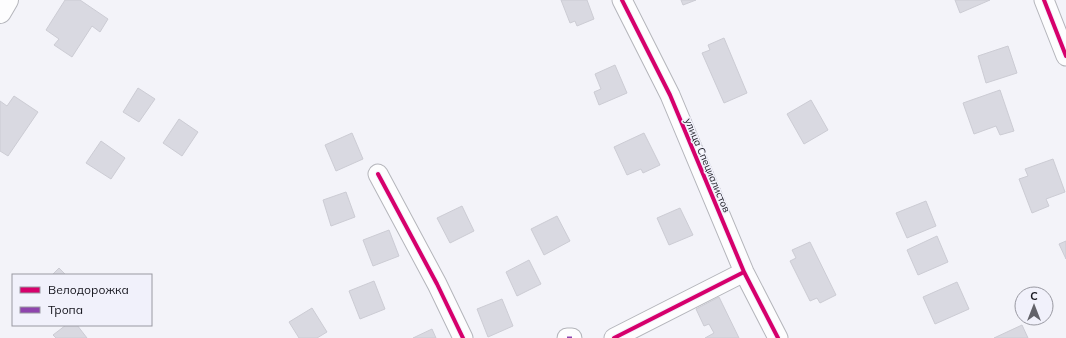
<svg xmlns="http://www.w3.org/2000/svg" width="1066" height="338" font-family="Mulish,sans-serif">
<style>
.building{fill:#d9d9e1;stroke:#ccccd4}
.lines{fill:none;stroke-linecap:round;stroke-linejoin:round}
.street-casing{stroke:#b4b5bb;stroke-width:21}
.secondary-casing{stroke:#b4b5bb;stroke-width:24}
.street{stroke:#fdfdfe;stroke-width:19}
.secondary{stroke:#fdfdfe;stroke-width:22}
.quiet{stroke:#8e44ad;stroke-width:3;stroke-dasharray:6 3;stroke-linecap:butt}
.cycleway-casing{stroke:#f1f1fb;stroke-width:6}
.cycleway{stroke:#d6006c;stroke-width:4}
.labels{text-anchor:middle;stroke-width:3;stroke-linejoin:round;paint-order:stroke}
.street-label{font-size:10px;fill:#15151d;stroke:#f1f1fb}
</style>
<rect width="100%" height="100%" fill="#f3f3f9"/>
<path class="building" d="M65 0H80L108 19 100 32 92 26 72 57 54 45 59 39 46 30Z
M561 0H587L594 19 577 26 575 21 570 23Z
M681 0H696L683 5Z
M955 0H990L960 13Z
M724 38 747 93 724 103 702 53 710 50 708 45Z
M1008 46 1017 73 986 83 978 56Z
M615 65 627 93 599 105 594 92 601 89 595 74Z
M138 88 155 99 139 122 123 112Z
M1000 90 1014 131 1000 135 996 126 974 134 963 103Z
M14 96 38 112 8 156 0 151V101L7 106Z
M811 100 828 130 804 144 787 114Z
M179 119 198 132 182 156 163 143Z
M352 133 363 159 336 171 325 145Z
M644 133 660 165 643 173 641 169 627 175 614 147Z
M101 141 125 158 111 179 86 163Z
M1053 159 1065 192 1046 199 1049 206 1032 213 1019 179 1028 176 1025 169Z
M346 192 355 217 331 226 323 200Z
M926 201 936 226 907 238 896 213Z
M462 206 474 231 450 243 437 218Z
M680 208 693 235 669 245 657 218Z
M557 216 570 241 544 255 531 229Z
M389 230 399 256 373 266 363 240Z
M937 236 948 262 918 275 907 250Z
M1066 241V259L1059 244Z
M810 242 836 295 820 303 817 298 810 301 790 261 796 258 792 250Z
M529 260 541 284 517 296 506 272Z
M59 268 66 275H52Z
M374 281 385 309 360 319 349 291Z
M957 282 969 309 935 324 923 297Z
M719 297 739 338H705L714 333 709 324 704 326 696 309Z
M502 299 513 326 488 337 477 309Z
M312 308 327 332 317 338H299L289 322Z
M66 325H77L87 338H56L53 335Z
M1022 325 1028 338H994Z
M432 329 436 338H413Z"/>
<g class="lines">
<g class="street-casing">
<path id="street" d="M622 0 670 95 744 272 778 338
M1044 0 1066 56
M378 174 437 284 463 338
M567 338H572
M614 338 744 272"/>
</g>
<g class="secondary-casing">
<path id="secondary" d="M0 12 7 0"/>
</g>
<use href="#street" class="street"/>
<use href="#secondary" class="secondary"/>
<path class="quiet" d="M567 338H572"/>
<g class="cycleway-casing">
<path id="cycleway" d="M622 0 670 95 744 272 778 338
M1044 0 1066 56
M378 174 437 284 463 338
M614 338 744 272"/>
</g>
<use href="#cycleway" class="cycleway"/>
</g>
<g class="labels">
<g class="street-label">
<text transform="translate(708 165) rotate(67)" y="4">улица Специалистов</text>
</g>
</g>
<rect x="12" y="274" width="140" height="52" fill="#f1f1fb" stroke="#9999a2"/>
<rect x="20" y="287" width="20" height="6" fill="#d6006c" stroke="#9999a2"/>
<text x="48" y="294" font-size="12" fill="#15151d">Велодорожка</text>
<rect x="20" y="307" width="20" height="6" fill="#8e44ad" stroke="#9999a2"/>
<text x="48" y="314" font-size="12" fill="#15151d">Тропа</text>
<g transform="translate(1034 306)"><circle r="19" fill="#f1f1fb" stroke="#9999a2"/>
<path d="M0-3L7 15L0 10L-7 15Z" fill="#63636a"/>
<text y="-6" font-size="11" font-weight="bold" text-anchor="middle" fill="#15151d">С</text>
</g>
</svg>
